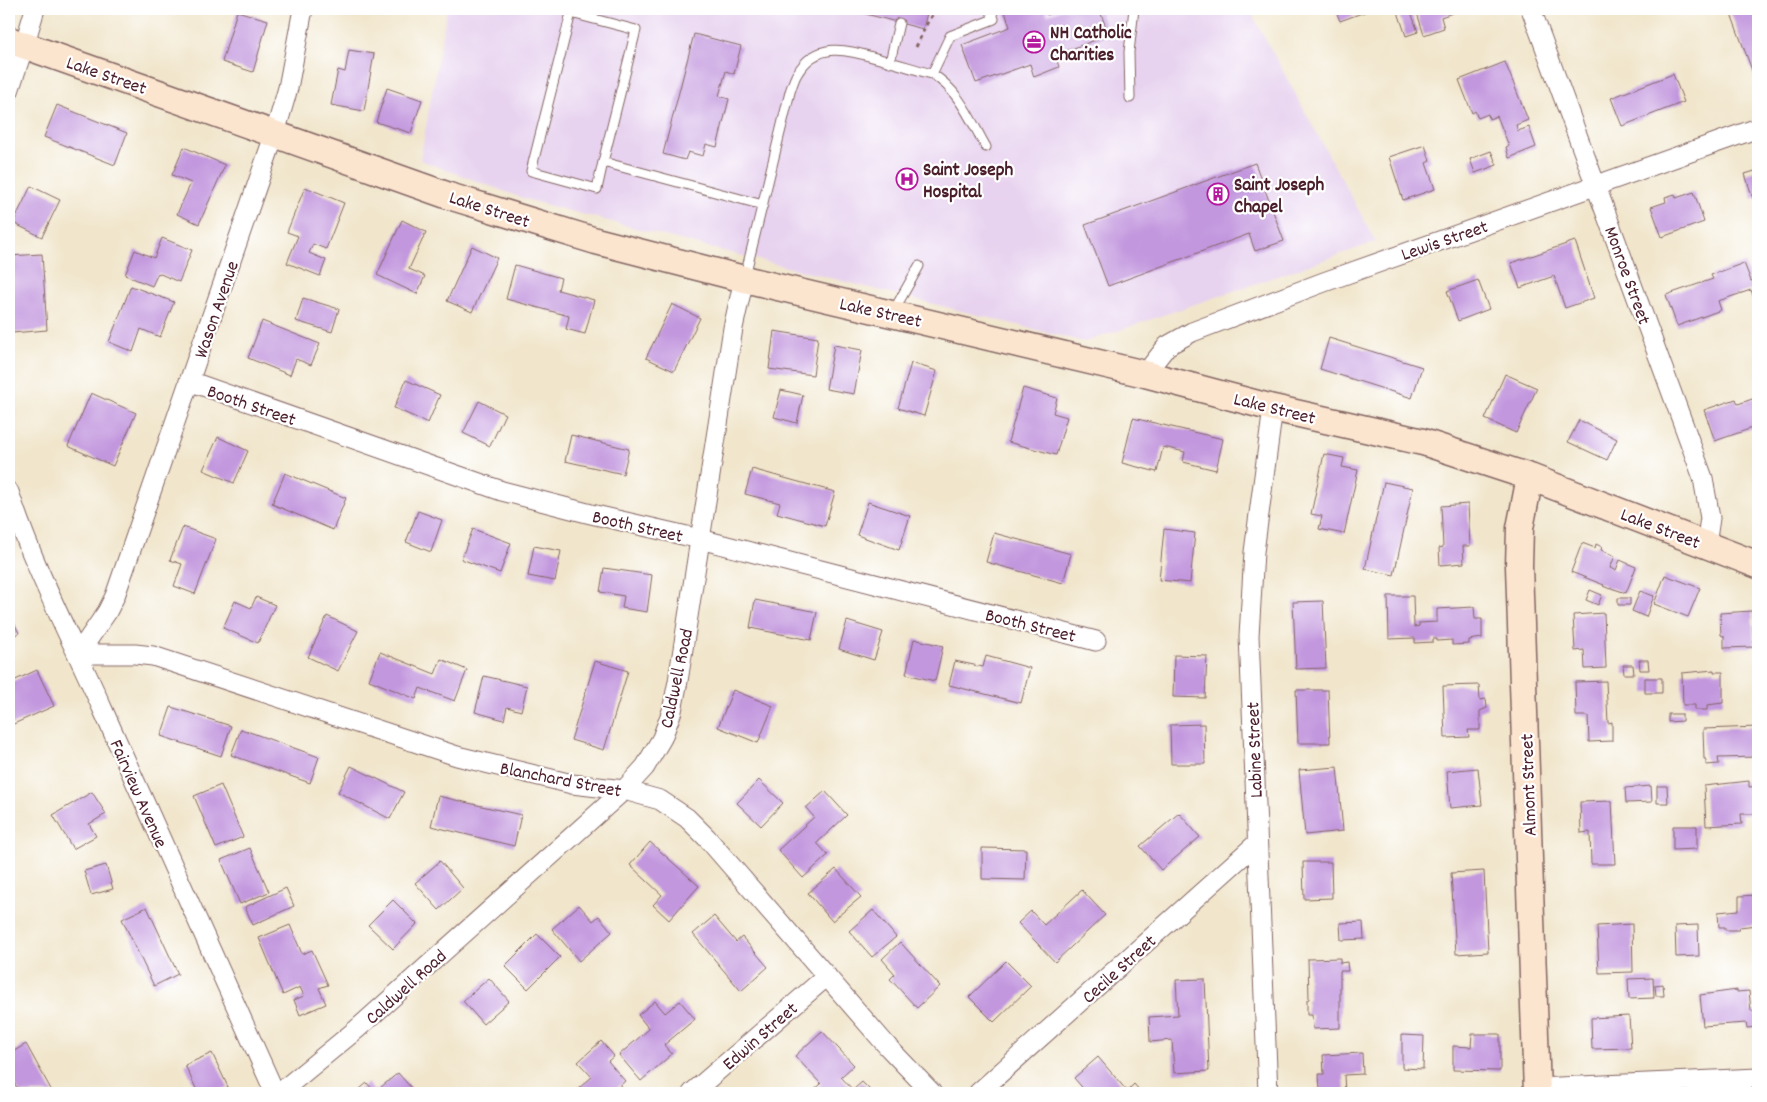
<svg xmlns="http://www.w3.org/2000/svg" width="1767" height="1102" font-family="Dekko,sans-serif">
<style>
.built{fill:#e7d2ef}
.building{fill:#c297de}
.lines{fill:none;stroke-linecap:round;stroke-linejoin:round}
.lane-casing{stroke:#846563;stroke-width:11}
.street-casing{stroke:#846563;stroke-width:21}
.secondary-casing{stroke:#846563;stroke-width:29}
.path{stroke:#846563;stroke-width:3;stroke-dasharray:4 4;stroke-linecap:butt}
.lane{stroke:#fff;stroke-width:9}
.street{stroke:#fff;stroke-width:19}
.secondary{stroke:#fbe5cf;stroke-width:26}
.labels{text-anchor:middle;stroke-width:4.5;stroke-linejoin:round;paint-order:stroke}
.poi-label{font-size:19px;font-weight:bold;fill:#4a1f2b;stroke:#fff;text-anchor:start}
.street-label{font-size:19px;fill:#4a1f2b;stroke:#fff}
</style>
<rect width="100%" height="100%" fill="#fff"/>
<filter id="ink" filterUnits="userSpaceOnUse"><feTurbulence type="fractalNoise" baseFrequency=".02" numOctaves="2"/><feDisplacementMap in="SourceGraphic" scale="10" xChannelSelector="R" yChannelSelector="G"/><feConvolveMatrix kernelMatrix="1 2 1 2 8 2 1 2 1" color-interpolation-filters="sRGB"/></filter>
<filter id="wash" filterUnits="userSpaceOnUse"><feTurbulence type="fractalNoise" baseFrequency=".0096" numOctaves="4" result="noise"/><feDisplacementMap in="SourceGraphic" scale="20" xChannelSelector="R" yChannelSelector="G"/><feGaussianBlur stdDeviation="1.12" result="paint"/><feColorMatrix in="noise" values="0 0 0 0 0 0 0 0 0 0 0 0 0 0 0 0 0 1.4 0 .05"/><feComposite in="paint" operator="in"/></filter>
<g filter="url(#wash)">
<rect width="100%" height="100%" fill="#f1e6cc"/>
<path class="built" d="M447 9H1249L1376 242 1085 342 703 246 525 199 420 160Z"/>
<g id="blocks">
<path class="building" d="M355 9H385L384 16Z
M847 9H928L923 29Z
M1013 9H1045L1047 15 1063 9H1099L1109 35 1055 55 1059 67 1034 77 1030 64 976 83 962 45 1010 27 1005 12Z
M1335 9H1373L1340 21Z
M1408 9H1410L1418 32 1406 36 1398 12Z
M1429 9H1464L1441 17 1444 28 1424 35 1417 13Z
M1736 9H1758V80L1756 81 1730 11Z
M237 11 268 20 253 72 222 62Z
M694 34 741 46 734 74 726 71 719 96 729 99 717 147 706 144 703 156 688 152 685 160 663 154Z
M349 50 374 54 364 111 331 105 338 70 345 72Z
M1505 62 1528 120 1516 125 1518 131 1529 127 1536 147 1509 158 1506 147 1509 146 1497 116 1489 119 1488 114 1478 118 1475 111 1472 113 1459 80Z
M1673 74 1684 102 1622 126 1611 98Z
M387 88 422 100 411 133 376 122Z
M57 105 127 133 115 165 44 137Z
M1425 145 1430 161 1426 163 1435 189 1403 200 1389 157Z
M184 147 225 165 199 224 177 214 191 183 172 175Z
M1491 151 1497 165 1475 173 1470 159Z
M1255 163 1284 241 1255 251 1249 234 1108 286 1085 225Z
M1758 170V197L1753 199 1745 174Z
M31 186 60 200 42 237 13 223Z
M305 187 344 203 326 249 313 244 309 253 326 260 320 276 287 263 298 236 287 232Z
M1694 192 1704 222 1662 237 1651 207 1666 202 1665 197 1675 194 1676 198Z
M402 220 426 232 409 269 425 276 417 294 377 275Z
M162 238 192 250 179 282 158 273 152 286 125 275 135 250 154 258Z
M1575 241 1594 298 1565 308 1554 276 1520 288 1511 263Z
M472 246 497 258 472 312 447 301Z
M42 254 47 330 12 333 9 289V256Z
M1744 263 1751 281 1758 278V309L1751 290 1718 301 1721 310 1677 326 1666 295 1713 279 1711 275Z
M515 265 561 278 558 290 594 300 585 334 566 329 569 316 506 299Z
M1478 280 1489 309 1458 321 1447 291Z
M131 286 174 302 160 337 141 329 133 352 109 342Z
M303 298 339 309 332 332 296 321Z
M672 304 700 318 674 371 646 358Z
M262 321 320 344 311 365 296 359 290 375 248 358Z
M774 331 818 338 813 375 769 369Z
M1329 338 1422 367 1412 398 1320 369Z
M834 345 862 350 854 394 826 389Z
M911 363 937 371 924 416 898 408Z
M1505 374 1537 388 1516 433 1485 419Z
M406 380 440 395 428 423 394 408Z
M1023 388 1057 398 1053 413 1067 417 1056 455 1008 442Z
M781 390 803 395 797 423 774 417Z
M91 393 136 413 113 466 68 446Z
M1758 397V426L1715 441 1704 410 1736 399 1738 404Z
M479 401 505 414 490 446 463 433Z
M1133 418 1223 439 1216 470 1183 462 1185 452 1163 447 1157 472 1122 463Z
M1579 420 1617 439 1607 460 1568 442Z
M571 435 629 449 623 474 565 461Z
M218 437 248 451 234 483 203 470Z
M1324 454 1344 458 1342 467 1358 470 1344 534 1319 529 1322 516 1311 514Z
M752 469 835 492 825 526 777 513 780 503 745 494Z
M285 473 346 498 333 530 272 504Z
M1384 482 1413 488 1394 575 1365 569Z
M868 502 910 516 899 550 857 535Z
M1468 504 1470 546H1463L1464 563 1440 565 1439 548 1443 547 1441 506Z
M418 511 442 520 431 552 406 542Z
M183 527 216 539 195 594 174 586 182 564 170 560Z
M473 529 511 543 500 573 461 559Z
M1164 529 1195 533 1190 583 1159 580Z
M994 533 1071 554 1063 583 986 562Z
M1582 543 1595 548 1596 544 1602 547 1601 550 1615 556 1610 568 1616 570 1620 560 1636 567 1626 593 1611 588 1610 589 1603 586 1604 585 1571 572Z
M534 546 561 551 555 581 528 576Z
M604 568 652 575 647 612 622 608 624 596 600 592Z
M1665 575 1700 588 1688 617 1654 604Z
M1590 590 1602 595 1598 605 1586 600Z
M1640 591 1654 596 1646 617 1632 611Z
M1388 596H1413L1414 627 1419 626V623L1437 622V609L1474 607 1475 619H1482V638L1469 640V644L1452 645V640L1437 641V639H1433V642L1415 643V638L1389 639Z
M256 597 275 605 258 643 223 628 235 601 251 608Z
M1618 598H1630V605H1618Z
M755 600 817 612 811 640 750 628Z
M1323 601 1326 668 1296 669 1293 602Z
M1752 611 1754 647 1724 648V636L1721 635 1720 613Z
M9 612 19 633 9 638Z
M1604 613 1606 668 1585 669 1584 650 1575 651 1573 615Z
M327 616 358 631 338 671 308 657Z
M847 621 883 632 874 660 839 649Z
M914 639 943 646 935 681 906 674Z
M380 652 435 674 441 659 467 670 455 701 420 688 416 699 369 680Z
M1174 655 1207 656 1205 698 1173 697Z
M986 656 1030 668 1021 703 949 685 955 661 983 667Z
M1639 660H1648L1649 670H1640Z
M595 661 628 671 604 750 571 740Z
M1623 665H1633L1634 674H1624Z
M37 670 54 706 9 726V683Z
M1714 670V672H1723V703L1707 705V710H1695V705H1683L1682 673Z
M484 676 527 686 521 711 507 707 504 720 475 712Z
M1645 678H1662V693H1645Z
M1606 681 1608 723 1612 722V741L1589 742 1588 716H1576L1575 682Z
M1479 685 1480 700 1486 699 1487 708 1480 711V730H1468L1469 737 1445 738 1443 686Z
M733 690 773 706 758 743 718 727Z
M1296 690H1328L1330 743H1298Z
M171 707 231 726 221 756 161 736Z
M1668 714H1682V721L1668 722Z
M1204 724 1205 764H1171L1170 725Z
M1758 727V757L1718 758 1719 764 1706 765V759H1704L1703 729Z
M241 729 319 757 310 783 231 755Z
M351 766 404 792 390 819 338 792Z
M1337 767 1343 831 1305 835 1299 770Z
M1478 768 1482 805 1450 808 1447 771Z
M759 780 783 803 761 826 737 803Z
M1749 781V787L1758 786V814H1741L1742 824 1706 826 1704 786Z
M221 785 243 837 216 848 194 796Z
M1651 786 1652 802 1626 803 1625 788Z
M1657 786H1667L1668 803H1657Z
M825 791 847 815 817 843 828 855 803 878 778 850 814 817 806 808Z
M92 792 106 814 89 824 96 836 73 849 53 815Z
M438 796 521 815 514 846 431 826Z
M1612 801 1615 864H1591L1590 832 1581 833 1580 802Z
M1179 813 1200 837 1161 870 1140 846Z
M1673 826H1697V849L1673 850Z
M650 842 699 886 669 920 653 905 662 895 630 865Z
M250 848 269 892 240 904 221 860Z
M982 848 1026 849 1025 880 982 879Z
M440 861 463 888 439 910 415 883Z
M1303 862H1331L1332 898 1304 899Z
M106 865 113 889 91 895 84 871Z
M836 869 861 897 832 921 808 893Z
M1484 871 1488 952 1456 954 1451 873Z
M286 888 294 906 253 925 245 907Z
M1082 890 1105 915 1055 962 1018 923 1031 911 1044 925Z
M1758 895V928H1756V925L1740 927 1739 930H1725V927H1719L1718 912 1739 910V896Z
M393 900 417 924 393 949 368 925Z
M579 905 593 921 599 916 612 932 579 961 552 929Z
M147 907 178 974 154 986 122 919Z
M873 910 896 937 872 957 849 931Z
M714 916 736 942 742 937 768 967 741 991 693 934Z
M1363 922 1364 939 1341 940 1340 923Z
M1632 924 1633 972 1599 973 1597 926Z
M290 925 302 954 312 950 328 985 319 988 326 1004 300 1015 294 1000 304 996 300 987 283 995 259 938Z
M1698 925 1699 956 1676 957 1675 926Z
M537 934 560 957 528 989 505 966Z
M900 942 940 986 917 1008 890 979 895 974 882 959Z
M1340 958V963L1347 962 1348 971H1340V1028L1313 1029 1312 1015H1307V1000L1309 999 1308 959Z
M1006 961 1031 986 994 1022 969 997Z
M489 978 509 1001 483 1024 463 1001Z
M1653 978 1654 998 1629 999 1628 979Z
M1205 979 1209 1071 1174 1073 1172 1040 1150 1042 1149 1017 1178 1015 1176 980Z
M1663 984 1664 996H1656L1655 985Z
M1737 990V992L1749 991 1751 1011H1758V1027L1747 1028 1746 1023 1703 1026 1700 995Z
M655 1001 665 1013 680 1001 695 1019 664 1045 672 1054 641 1081 619 1055 649 1029 638 1015Z
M1629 1016 1631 1048 1592 1049 1591 1018Z
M822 1031 854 1065 841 1077 853 1090 862 1082 873 1093H811L821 1084 795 1056Z
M1472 1034H1500V1071L1453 1070V1046L1471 1047Z
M1402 1035 1424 1036 1423 1069 1402 1068Z
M601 1041 614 1056 608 1061 625 1081 612 1093H573L592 1077 578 1062Z
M26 1044 53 1093H20L9 1074V1054Z
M212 1053 228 1087 214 1093H198L185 1065Z
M1362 1053 1363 1074 1344 1075 1345 1093H1313V1090H1320L1319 1074H1324L1323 1055Z
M1098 1057 1127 1091 1134 1084 1142 1093H1087L1074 1078Z
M398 1073 414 1091 412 1093H355L367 1083 375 1092Z"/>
</g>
</g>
<g filter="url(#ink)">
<use href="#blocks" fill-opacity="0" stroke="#846563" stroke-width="1"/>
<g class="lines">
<g class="lane-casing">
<path id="lane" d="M890 62 899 23
M932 74C959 90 971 121 986 147
M1130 98 1129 52 1134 9
M603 162 597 189 531 171 571 13 636 30 603 162 763 205
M745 276 790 92C792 86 794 79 797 74 816 41 847 49 876 58 895 63 914 69 932 74L950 36 994 19 990 9
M893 312 919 266"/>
</g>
<g class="street-casing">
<path id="street" d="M1531 9 1703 478 1710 518 1706 545
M9 91 24 46 35 9
M1145 374 1167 346 1192 332 1324 282 1758 128
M189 381 502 491 591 514 700 539 1096 641
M9 492C33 567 71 638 103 710 160 838 217 966 275 1093
M78 654H135L153 656 457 756 572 784 624 790 660 800 687 818 707 838 888 1047 932 1093
M78 654 107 612 115 596 275 133 288 88 303 9
M1537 1088 1758 1078
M279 1093 357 1029 624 790 645 767 662 738 672 711 678 681 733 328 744 279
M692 1093 827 976
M978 1093 1257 843
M1268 1093 1249 636 1254 552 1273 408"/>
</g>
<g class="secondary-casing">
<path id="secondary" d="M9 40 449 196 596 241 744 279 1145 374 1273 408 1423 442 1530 477 1758 565
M1530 477 1520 528 1519 566 1537 1093"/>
</g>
<path class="path" d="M916 47 929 19 937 9"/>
<use href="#lane" class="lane"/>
<use href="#street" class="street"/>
<use href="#secondary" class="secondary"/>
</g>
</g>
<defs>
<g id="office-ring" transform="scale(1.125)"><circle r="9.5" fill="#fff" stroke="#b5179e" stroke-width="1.5"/><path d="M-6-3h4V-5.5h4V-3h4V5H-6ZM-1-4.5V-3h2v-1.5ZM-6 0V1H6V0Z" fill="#b5179e"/></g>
<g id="hospital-ring" transform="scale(1.125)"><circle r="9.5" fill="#fff" stroke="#b5179e" stroke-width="1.5"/><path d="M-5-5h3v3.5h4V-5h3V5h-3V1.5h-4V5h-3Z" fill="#b5179e"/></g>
<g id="building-ring" transform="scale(1.125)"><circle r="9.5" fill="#fff" stroke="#b5179e" stroke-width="1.5"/><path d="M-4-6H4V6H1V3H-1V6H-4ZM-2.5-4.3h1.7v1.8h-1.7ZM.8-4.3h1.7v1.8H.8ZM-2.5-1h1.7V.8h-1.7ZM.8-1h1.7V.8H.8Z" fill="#b5179e"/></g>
</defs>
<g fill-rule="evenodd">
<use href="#office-ring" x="1034" y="42"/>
<use href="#hospital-ring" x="907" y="179"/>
<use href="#building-ring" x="1218" y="194"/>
</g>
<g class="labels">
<g class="poi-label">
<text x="1050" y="38">NH Catholic<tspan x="1050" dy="22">Charities</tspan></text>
<text x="923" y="175">Saint Joseph<tspan x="923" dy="22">Hospital</tspan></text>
<text x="1234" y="190">Saint Joseph<tspan x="1234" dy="22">Chapel</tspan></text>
</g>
<g class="street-label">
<text transform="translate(107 74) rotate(19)" y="7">Lake Street</text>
<text transform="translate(490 208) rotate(18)" y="7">Lake Street</text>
<text transform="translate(1444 239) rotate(-19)" y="7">Lewis Street</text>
<text transform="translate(1629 275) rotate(70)" y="7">Monroe Street</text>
<text transform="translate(215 309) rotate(-71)" y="7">Wason Avenue</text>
<text transform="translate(881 311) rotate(13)" y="7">Lake Street</text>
<text transform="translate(252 404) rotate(19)" y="7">Booth Street</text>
<text transform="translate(1275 407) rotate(14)" y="7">Lake Street</text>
<text transform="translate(638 525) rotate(13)" y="7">Booth Street</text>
<text transform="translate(1661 527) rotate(21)" y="7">Lake Street</text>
<text transform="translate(1031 624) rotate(14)" y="7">Booth Street</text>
<text transform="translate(675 678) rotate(-78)" y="7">Caldwell Road</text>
<text transform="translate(1253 750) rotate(-92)" y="7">Labine Street</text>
<text transform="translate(561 778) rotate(11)" y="7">Blanchard Street</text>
<text transform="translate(1527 785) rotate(-92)" y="7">Almont Street</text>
<text transform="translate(140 793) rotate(66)" y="7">Fairview Avenue</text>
<text transform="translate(1118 968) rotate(-42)" y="7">Cecile Street</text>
<text transform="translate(405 986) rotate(-42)" y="7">Caldwell Road</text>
<text transform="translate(759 1035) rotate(-41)" y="7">Edwin Street</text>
</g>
</g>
<rect width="1767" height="1102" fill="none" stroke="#fff" stroke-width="30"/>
</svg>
